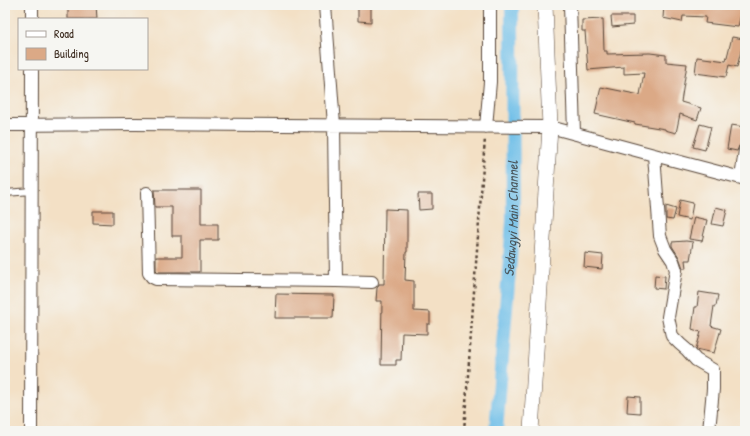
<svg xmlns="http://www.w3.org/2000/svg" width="750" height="436" font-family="'Patrick Hand',sans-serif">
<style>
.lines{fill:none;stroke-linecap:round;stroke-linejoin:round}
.canal{stroke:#6dbee8;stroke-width:14}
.building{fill:#dba986}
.service-casing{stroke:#574537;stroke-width:8}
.minor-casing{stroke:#574537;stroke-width:14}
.tertiary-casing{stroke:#574537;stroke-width:16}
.path{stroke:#574537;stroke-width:2.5;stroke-dasharray:3 3;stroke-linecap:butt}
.service{stroke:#fff;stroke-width:6}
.minor{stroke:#fff;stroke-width:12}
.tertiary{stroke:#fff;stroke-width:15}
.labels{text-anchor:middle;stroke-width:3;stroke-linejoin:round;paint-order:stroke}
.water-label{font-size:14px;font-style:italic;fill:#4a565b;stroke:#f6f6f2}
</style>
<rect width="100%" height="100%" fill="#f6f6f2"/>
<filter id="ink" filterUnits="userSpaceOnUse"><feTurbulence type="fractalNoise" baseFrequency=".025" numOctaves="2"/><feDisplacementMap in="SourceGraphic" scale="8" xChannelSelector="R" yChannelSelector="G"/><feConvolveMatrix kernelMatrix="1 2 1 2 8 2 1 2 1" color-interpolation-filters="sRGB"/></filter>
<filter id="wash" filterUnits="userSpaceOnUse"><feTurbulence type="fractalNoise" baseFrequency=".012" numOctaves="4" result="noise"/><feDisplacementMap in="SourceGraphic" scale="16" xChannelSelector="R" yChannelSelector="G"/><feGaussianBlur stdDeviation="0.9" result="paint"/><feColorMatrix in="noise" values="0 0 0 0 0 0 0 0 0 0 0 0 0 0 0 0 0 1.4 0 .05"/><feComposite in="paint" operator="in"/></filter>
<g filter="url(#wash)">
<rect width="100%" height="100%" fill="#f3e0c5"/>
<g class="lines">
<path class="canal" id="s1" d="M496 431 513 222 512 5"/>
</g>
<g id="blocks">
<path class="building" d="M68 5H96L97 19H68Z
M358 5H371V22L358 21Z
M664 5H743L738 27 705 23 706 17 683 16 682 22 663 18Z
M611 16H633V25L612 27Z
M603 19 604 51H607V54L650 53 666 55V62L687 64 681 102 701 108 697 120 680 114 676 133 665 130V129L635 124V123L595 114 601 87 640 95 644 73 624 74V67L588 70 585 31H582V20Z
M732 37 744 39 737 67 729 65 726 77 695 73 697 57 726 61Z
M700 124 711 127 705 150 693 147Z
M731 125 745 127 742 143 739 146 737 151 727 149Z
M154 190H201V224H218V240H200V272H158L156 270V257H182V236H172V207H155Z
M418 194H432V209L419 210Z
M680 200 693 203 690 220 677 217Z
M666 206 676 209 673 220 666 219Z
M716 207 727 210 723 226 712 224Z
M385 209 407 210V252H406L405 280 414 281V311L430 312V324H427V334L402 333 401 360H396V365H381L382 301H376L377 288 379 284H384Z
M93 211H113V224L93 223Z
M694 217 707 220 702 241 689 239Z
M686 241 693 242 690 260H685L686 268H683L679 257 672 246V242Z
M585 253 603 255 602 269 584 267Z
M655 275 665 276 664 289 654 288Z
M699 292 718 295 716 306H714L711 326 721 329 714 353 696 349 701 332 692 329 695 307H697Z
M276 294 334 295 333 318H275Z
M628 396 640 397V413L627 412Z"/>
</g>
</g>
<g filter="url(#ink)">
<use href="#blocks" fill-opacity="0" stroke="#574537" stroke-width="1"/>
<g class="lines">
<g class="service-casing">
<path id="service" d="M5 193 32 191"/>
</g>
<g class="minor-casing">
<path id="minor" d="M32 5V19
M325 5 334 125 336 281
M570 5 574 133
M5 125 134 124 550 127 654 155 745 179
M486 127 490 82V5
M654 155 660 236 665 249 673 261 676 270 668 317 672 336 680 344 687 350 696 360 713 370V389L709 431
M741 178 745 150
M147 193 149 273 152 277 156 279 336 281 372 282
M31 431 32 69"/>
</g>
<g class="tertiary-casing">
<path id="tertiary" d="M531 431 550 127 545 5"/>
</g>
<path class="path" d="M464 431 485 138"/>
<use href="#service" class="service"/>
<use href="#minor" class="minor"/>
<use href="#tertiary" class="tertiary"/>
</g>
</g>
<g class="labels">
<g class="water-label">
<text dy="5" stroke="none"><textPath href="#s1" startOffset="213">Sedawgyi Main Channel</textPath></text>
</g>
</g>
<rect width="750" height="436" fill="none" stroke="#f6f6f2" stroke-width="20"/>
<rect x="18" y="18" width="130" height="52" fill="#f6f6f2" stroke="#aba49d"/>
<rect x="26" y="31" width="20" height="6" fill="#ffffff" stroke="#aba49d"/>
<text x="54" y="38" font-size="12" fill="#3b2a1e">Road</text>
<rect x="26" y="48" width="20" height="12" fill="#dba986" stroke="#aba49d"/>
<text x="54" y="58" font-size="12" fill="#3b2a1e">Building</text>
</svg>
